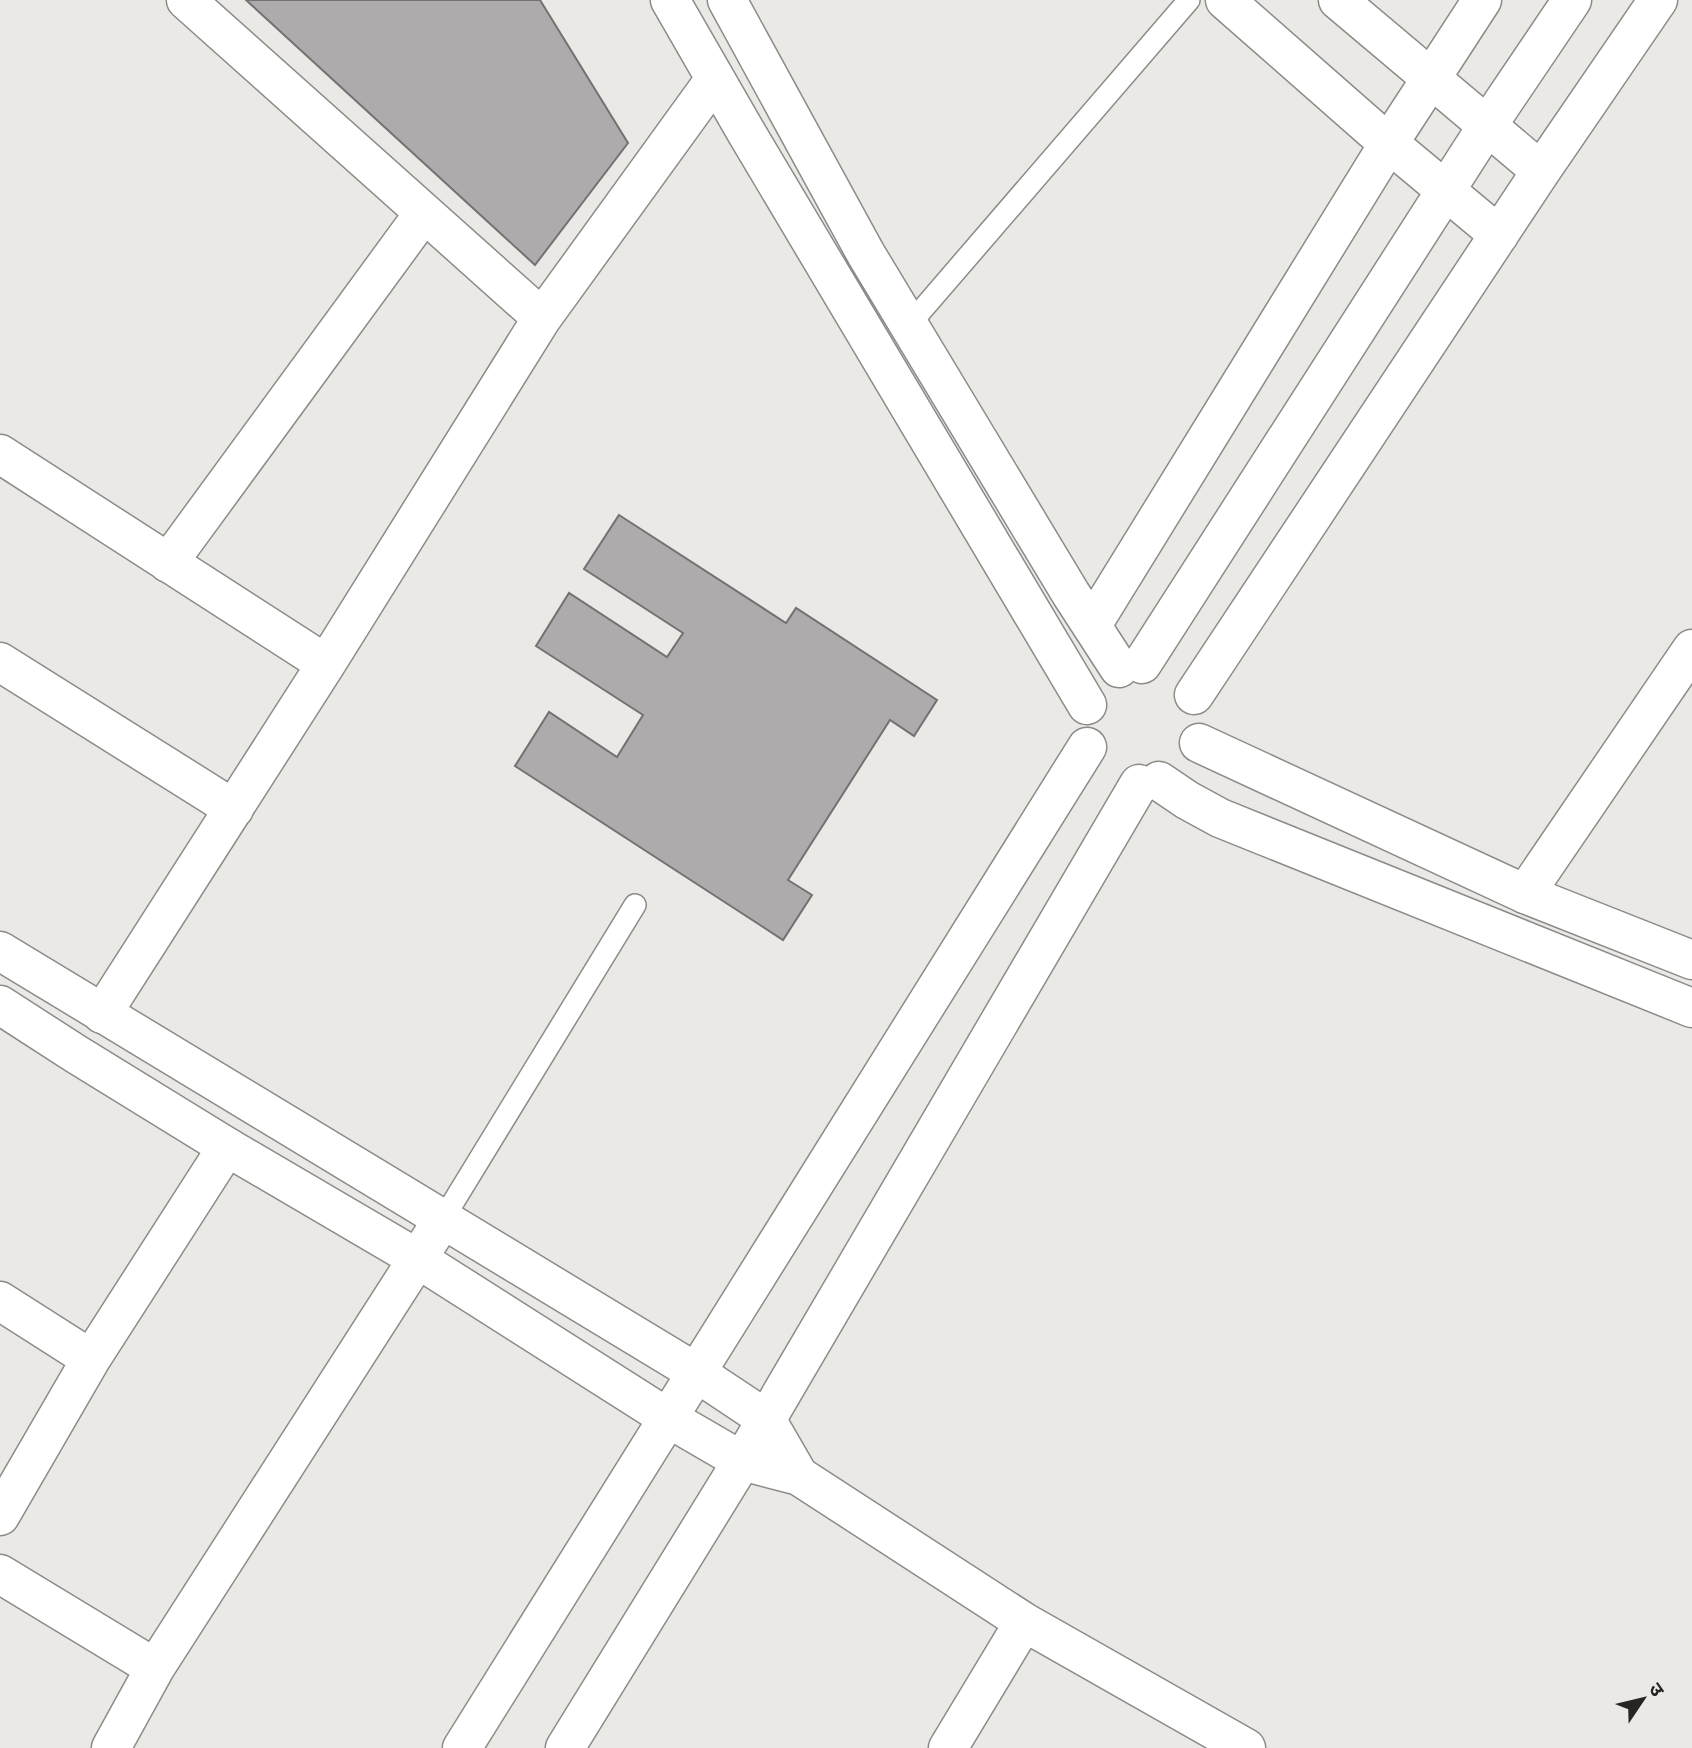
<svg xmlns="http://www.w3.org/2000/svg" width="1692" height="1748" font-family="Helvetica,'Noto Sans Devanagari',sans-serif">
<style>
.building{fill:#aeabac;stroke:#757173;stroke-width:2}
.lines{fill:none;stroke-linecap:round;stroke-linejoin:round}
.lane-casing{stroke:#8d8b88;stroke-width:24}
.street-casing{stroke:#8d8b88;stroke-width:41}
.secondary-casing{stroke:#8d8b88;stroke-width:41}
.lane{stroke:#fff;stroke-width:21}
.street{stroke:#fff;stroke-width:38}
.secondary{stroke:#fff;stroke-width:38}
</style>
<rect width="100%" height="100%" fill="#ebe9e5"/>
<path class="building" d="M246 0H540L628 143 535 265Z
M619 515 786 623 796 608 937 700 914 736 890 720 788 880 812 895 783 940 515 766 549 712 617 757 643 715 536 646 569 593 667 657 683 633 584 569Z"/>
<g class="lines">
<g class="lane-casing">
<path id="lane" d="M909 325 1189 0
M443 1219 635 905"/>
</g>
<g class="street-casing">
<path id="street" d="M186 0 542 318
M0 454 326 664
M168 563 424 213
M1092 625 1389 143 1482 0
M0 662 234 809
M1525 894 1692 649
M102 1014 326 664 542 318 715 79
M0 1301 91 1359 227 1147
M742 1461 799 1476 766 1419
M799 1476 1024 1622 1246 1748
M0 1516 91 1359
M0 1574 155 1668
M111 1748 155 1668 443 1219
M948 1748 1024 1622"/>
</g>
<g class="secondary-casing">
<path id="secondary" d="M670 0 746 132 1087 705
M727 0 866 254 1071 594 1119 668
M1225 0 1373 130 1499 235
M1338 0 1541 171
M1142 664 1487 126 1572 0
M1194 695 1541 171 1658 0
M1199 743 1525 894 1692 960
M1159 781 1187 800 1220 818 1692 1008
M0 951 697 1373 766 1419
M0 1005 76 1054 227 1147 418 1259 668 1418 742 1461
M462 1748 1087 747
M565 1748 742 1461 1139 784"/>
</g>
<use href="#lane" class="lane"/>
<use href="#street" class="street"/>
<use href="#secondary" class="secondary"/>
</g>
<g transform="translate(1643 1699) rotate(55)" stroke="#ebe9e5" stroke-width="5" paint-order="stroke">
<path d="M0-5L12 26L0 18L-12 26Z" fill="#262524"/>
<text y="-10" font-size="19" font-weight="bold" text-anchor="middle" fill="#262524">उ</text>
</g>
</svg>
